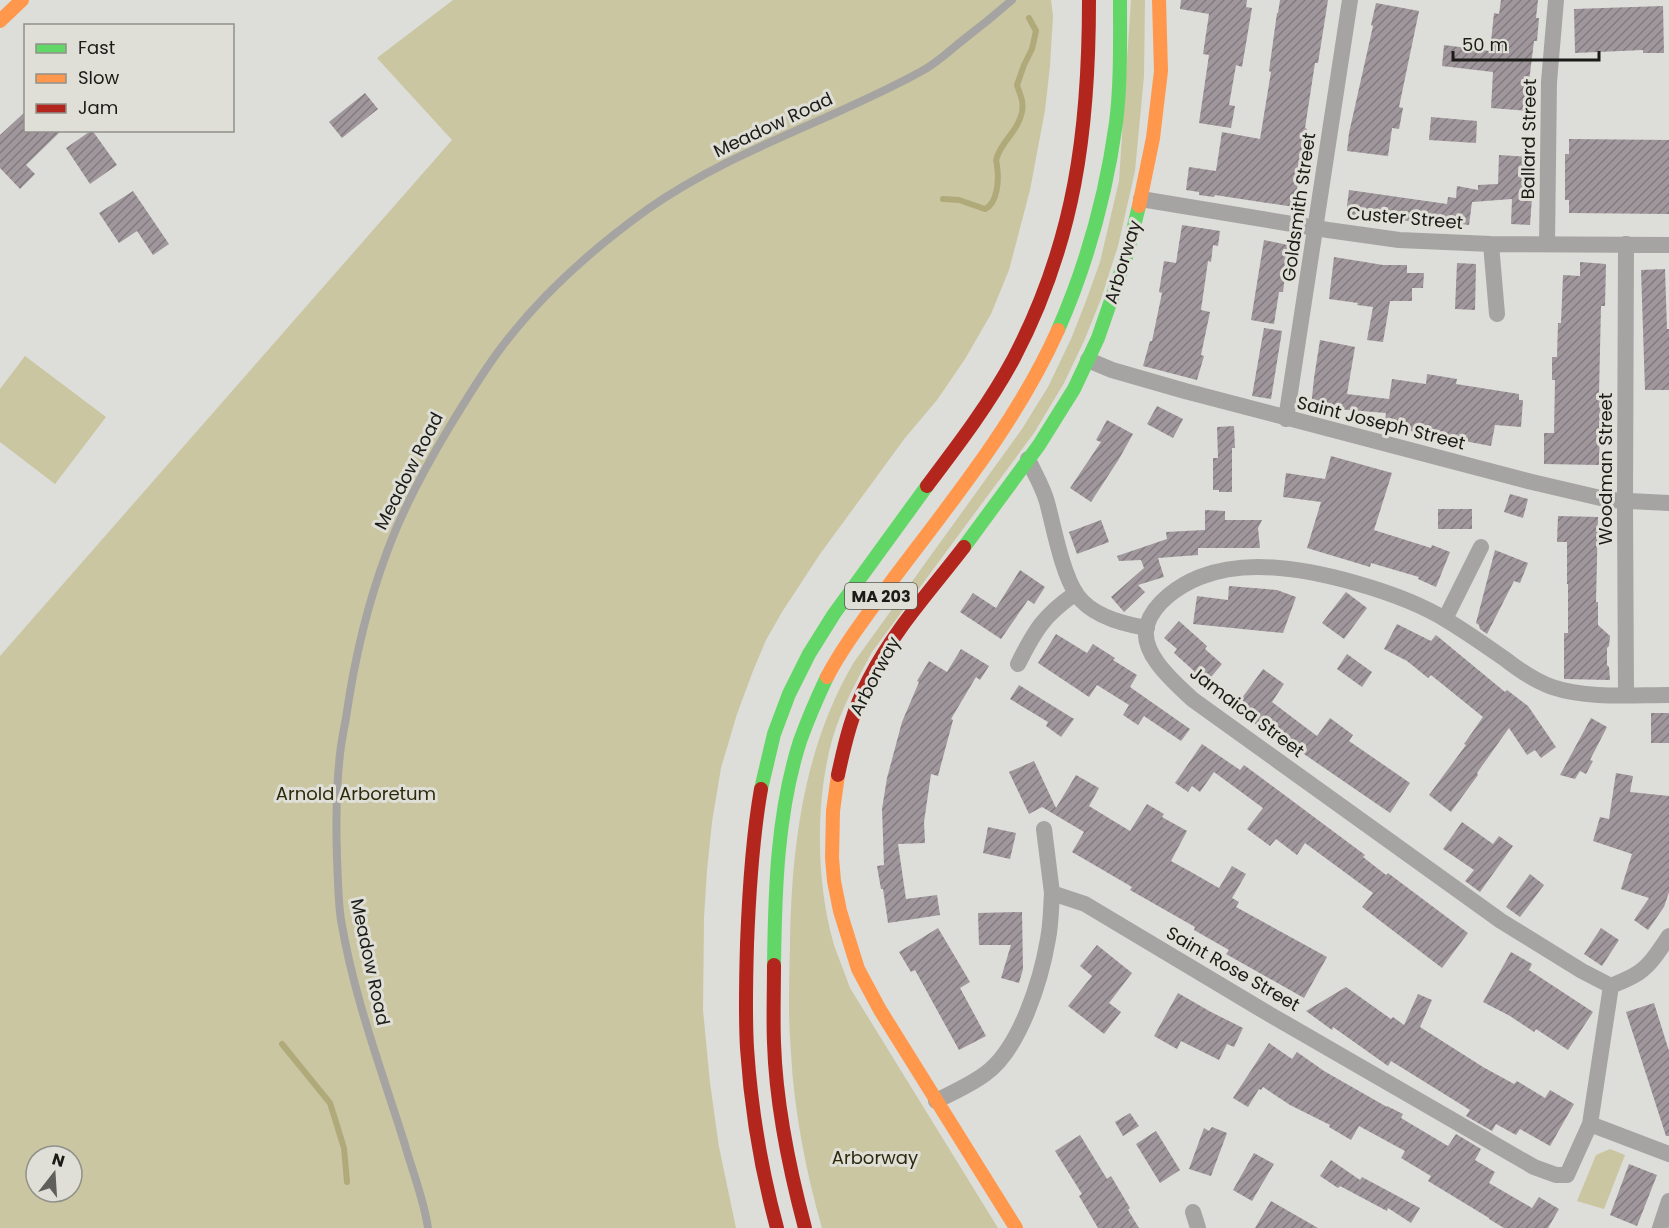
<svg xmlns="http://www.w3.org/2000/svg" width="1669" height="1228" font-family="Poppins,sans-serif">
<style>
.green{fill:#cac6a2;fill-rule:evenodd}
.lines{fill:none;stroke-linecap:round;stroke-linejoin:round}
.stream{stroke:#b0aa7b;stroke-width:6}
.building{fill:url(#building-hatch)}
.lane{stroke:#a5a4a2;stroke-width:8}
.street{stroke:#a5a4a2;stroke-width:16}
.fast{stroke:#63d668;stroke-width:14}
.slow{stroke:#ff974d;stroke-width:14}
.jam{stroke:#b3261e;stroke-width:14}
.labels{text-anchor:middle;stroke-width:6;stroke-linejoin:round;paint-order:stroke}
.shield{fill:#dfdfd7;stroke:#565651;stroke-width:1.5}
.shield-label{font-size:16px;font-weight:bold;fill:#1b1b18}
.street-label{font-size:18px;fill:#1b1b18;stroke:#dfdfd7}
.park-label{font-size:18px;fill:#2e2a0c;stroke:#dfdfd7}
</style>
<defs>
<pattern id="building-hatch" width="6" height="6" patternUnits="userSpaceOnUse" patternTransform="scale(1.5)"><rect width="6" height="6" fill="#a0979c"/><path d="M-1 1l2-2M0 6l6-6M5 7l2-2" fill="none" stroke="#827a7e"/></pattern>
</defs>
<rect width="100%" height="100%" fill="#ddddd9"/>
<path class="green" d="M453 0H1051L1053 16 1050 66 1045 110 1030 190 1009 270 991 314 965 359 937 400 905 438 820 554 782 612 766 640 753 671 737 714 721 768 712 822 707 871 704 917 703 1010 710 1083 719 1147 736 1228H0V656L452 140 377 58ZM36 1156H72V1192H36Z
M1131 0H1145L1144 76 1135 171 1118 246 1101 299 1084 341 1064 383 1034 433 872 652C857 680 841 709 832 740 815 803 816 883 834 945 839 959 845 974 850 988L998 1228H822C806 1172 794 1111 791 1053 788 1018 789 983 790 948 791 850 803 748 854 662L1022 429 1048 387 1071 339 1086 301 1100 262 1119 181Z
M25 356 106 417 55 484 0 442V389Z
M1610 1149 1625 1155 1604 1209 1577 1201 1596 1155Z"/>
<g class="lines">
<path class="stream" d="M943 199 959 200 985 209C998 203 999 179 997 166 997 161 995 163 997 157 1002 141 1018 131 1022 112 1024 101 1020 95 1017 85L1024 65 1032 49 1036 31 1029 18
M282 1044 330 1103 344 1148 347 1182"/>
</g>
<path class="building" d="M1181 0H1247L1246 7 1252 8 1242 67 1236 65 1229 105 1235 106 1231 128 1199 123 1209 55 1203 54 1209 14 1180 9Z
M1280 0H1328L1318 63H1315L1305 128 1307 129 1294 207 1215 195 1214 197 1199 195V192L1186 190 1189 167 1216 171 1222 132 1260 139 1271 72 1269 71 1277 13H1278Z
M1501 0H1538L1536 18H1539L1537 41H1534L1528 90H1530L1529 111 1491 108 1493 72 1442 66 1444 45 1490 51 1494 13 1499 14Z
M1376 3 1419 11 1399 107 1403 108 1399 129 1392 128 1388 156 1347 151 1349 133 1373 26 1371 25Z
M1663 6 1664 53H1643V50L1575 53 1574 9Z
M365 93 378 109 342 138 329 122Z
M26 111V130H62L26 165 35 174 20 189 0 168V135Z
M1431 117 1477 121 1476 143 1429 140Z
M92 130 117 165 90 184 66 148Z
M1569 139 1669 140V214L1569 213V200H1565V154H1569Z
M1499 155 1528 157 1525 197H1532L1530 225 1511 224 1512 199 1472 202 1469 225 1428 220 1427 223 1346 214 1349 190 1447 204 1448 197 1456 198 1457 186 1478 190V185L1498 184Z
M133 191 169 244 153 255 137 231 119 243 99 213Z
M1182 225 1220 231 1218 246 1213 245 1211 262 1208 261 1201 310 1210 312 1201 355 1204 356 1197 380 1143 366 1150 341H1152L1162 293 1159 292 1164 261 1176 263Z
M1264 240 1288 245 1283 276H1285L1283 292H1279L1274 324 1251 320Z
M1334 257 1383 265H1407V273H1424L1423 288H1412V301H1390L1383 342 1367 340 1373 307 1357 305 1358 303 1329 299Z
M1580 262 1606 264 1605 306H1601L1599 394H1601L1599 465 1544 464V433H1554L1555 380H1552V357H1557L1558 323H1561L1563 275 1580 276Z
M1457 263 1476 264 1475 310 1455 309Z
M1665 269 1667 329H1669V390H1645L1641 270Z
M1264 328 1282 331 1271 399 1252 396Z
M1320 340 1355 347 1347 394 1389 399 1392 379 1426 384 1427 374 1457 379 1456 384 1519 394V400H1523L1521 427 1495 425 1491 446 1384 426 1386 413 1311 407 1314 378Z
M1157 406 1183 419 1173 438 1147 424Z
M1107 420 1133 434 1119 459 1091 502 1070 488 1101 442 1096 440Z
M1234 426 1235 448H1232V492H1219V490H1213V458H1218L1217 427Z
M1331 456 1392 473 1374 530 1431 548 1432 545 1450 552 1436 587 1418 579 1419 577 1371 563 1370 567 1307 548 1321 502 1283 497 1286 473 1325 479Z
M1510 494 1528 499 1523 518 1504 512Z
M1438 509H1472V529H1438Z
M1205 510 1225 511V520H1262L1258 528 1260 548H1198V555L1158 558 1164 577 1138 585 1145 592 1124 612 1111 597 1144 568 1141 560 1119 561 1117 556 1167 539 1166 532 1205 530Z
M1558 516 1598 517 1596 602H1598V625L1610 636 1609 646 1607 648V665L1609 667 1610 680 1564 679V633H1568V584H1567V542H1557Z
M1101 520 1109 542 1077 554 1069 532Z
M1495 550 1528 563 1520 583 1514 581 1487 634 1480 629 1479 625 1476 623Z
M1020 570 1045 587 1034 604 1028 600 1001 639 960 612 973 593 996 608Z
M1229 586 1277 590 1296 597 1283 633 1193 624 1197 596 1228 600Z
M1346 592 1367 608 1344 639 1322 623Z
M1179 621 1207 646 1205 649 1222 664 1206 683 1193 672 1194 671 1174 653 1177 649 1164 638Z
M1397 624 1431 641 1436 635 1505 692 1507 690 1528 706 1556 747 1541 758 1535 750 1527 755 1509 728 1477 773 1478 775 1451 812 1429 795 1466 745 1464 744 1483 717 1431 675 1428 678 1407 661 1384 649Z
M1056 634 1087 653 1093 644 1115 658 1113 660 1137 675 1130 687 1190 729 1181 741 1144 716 1138 725 1123 715 1129 705 1097 685 1089 697 1038 663Z
M961 649 989 666 980 680 976 677 951 719 953 720 938 776 931 774 924 822 925 843 898 844 906 899 937 895 940 915 888 923 883 889H881L877 866 884 865 882 809 887 778 902 722 919 682 917 681 929 661 947 672Z
M1347 654 1372 672 1362 687 1337 669Z
M1263 669 1284 684 1272 702 1317 736 1330 718 1353 735 1349 741 1410 783 1390 813 1285 741 1284 744 1234 709Z
M1019 685 1074 719 1061 737 1046 726 1048 722 1010 699Z
M1651 713H1669V743H1651Z
M1591 718 1607 727 1590 760 1593 761 1586 774 1580 771 1575 779 1560 775Z
M1202 744 1240 770 1244 765 1365 855 1363 857 1386 875 1388 873 1468 933 1442 968 1362 907 1373 893 1305 843 1297 855 1276 839 1270 846 1247 829 1263 808 1214 772 1200 792 1192 786 1188 792 1175 783Z
M1034 761 1056 808 1076 775 1099 788 1089 806 1130 831 1147 804 1164 814 1162 817 1187 831 1171 861 1191 872 1219 888 1232 866 1246 874 1232 898 1239 902 1236 907 1327 957 1304 998 1226 954 1229 950 1194 930 1195 927 1130 890 1132 887 1072 852 1084 832 1042 807 1029 814 1009 772Z
M1616 773 1633 776 1630 792 1669 796V892L1664 907 1648 930 1634 920 1649 898 1621 889 1632 854 1593 841 1600 817 1609 819Z
M1462 822 1493 844 1499 836 1513 846 1480 892 1465 881 1474 870 1443 849Z
M988 827 1016 833 1010 859 983 853Z
M1530 874 1544 885 1520 917 1506 907Z
M1022 912 1023 969 1019 983 1001 978 1011 945H979L978 913Z
M938 928 970 982 960 988 986 1036 959 1050 915 970 911 972 899 952Z
M1601 928 1619 940 1602 966 1584 954Z
M1097 945 1132 973 1109 1003 1121 1012 1104 1034 1068 1006 1092 976 1080 966Z
M1511 952 1532 964 1529 970 1593 1012 1568 1050 1536 1029 1534 1032 1510 1016 1483 1002Z
M1346 987 1391 1019 1393 1017 1404 1025 1418 994 1432 1000 1420 1027 1483 1067 1514 1084 1517 1081 1545 1098 1550 1090 1574 1104 1550 1146 1520 1129 1516 1135 1496 1124 1492 1131 1466 1116 1470 1110 1391 1061 1388 1066 1333 1027 1332 1030 1306 1011Z
M1178 993 1211 1012 1243 1028 1234 1047 1227 1044 1219 1060 1181 1041 1177 1049 1154 1036Z
M1654 1003 1669 1051V1136H1666L1626 1012Z
M1269 1043 1292 1059 1297 1052 1324 1071 1387 1107V1106L1403 1114 1401 1118 1448 1146 1456 1134 1481 1149 1475 1160 1495 1172 1489 1183 1532 1208 1539 1197 1559 1209 1548 1228H1504L1489 1219V1218L1428 1181 1431 1176 1401 1158 1405 1151 1359 1126 1351 1140 1329 1127 1330 1125 1290 1105 1263 1087 1261 1090 1259 1089 1248 1107 1233 1098Z
M1130 1113 1139 1126 1123 1136 1115 1122Z
M1212 1127 1227 1133 1211 1176 1189 1169 1204 1128 1209 1131Z
M1156 1131 1180 1170 1160 1183 1136 1144Z
M1080 1135 1107 1179 1111 1176 1130 1208 1128 1210 1139 1228H1098L1079 1196 1082 1194 1055 1151Z
M1254 1153 1274 1164 1252 1201 1233 1190Z
M1331 1160 1360 1180 1362 1177 1420 1208 1411 1223 1388 1208 1387 1211 1340 1186 1338 1188 1320 1176Z
M1629 1164 1657 1175 1637 1226 1610 1215Z
M1271 1201 1318 1228H1255Z"/>
<g class="lines">
<path class="lane" d="M428 1228C424 1200 413 1173 405 1145 382 1071 354 998 341 920 338 900 338 879 337 858 336 827 336 796 339 764 340 749 343 733 346 718 354 662 367 605 387 552 403 508 426 466 450 426 466 400 482 373 501 348 540 296 595 247 648 209 732 150 831 121 920 72 936 64 949 51 963 40 980 27 996 14 1012 0"/>
<path class="street" d="M1141 199 1328 230 1399 240 1491 244 1669 245
M1547 243 1549 82 1556 0
M1491 244 1497 314
M1088 360 1112 370 1185 391 1532 482 1609 500 1669 503
M1286 419 1350 0
M1028 459C1034 473 1043 487 1047 502 1054 528 1062 573 1077 595 1092 616 1122 624 1147 628
M1445 619 1481 547
M1018 664C1035 630 1044 615 1076 593
M1626 695 1625 502 1626 244
M1044 829 1052 893
M1611 986 1582 971 1501 921 1192 699C1174 682 1139 653 1147 625 1154 602 1180 585 1200 577 1218 570 1238 567 1258 567 1312 567 1402 592 1448 621 1468 633 1486 646 1505 659 1519 670 1535 681 1552 687 1588 699 1631 695 1669 695
M1611 986C1618 983 1626 980 1633 976 1649 968 1659 951 1669 936
M936 1101C952 1093 970 1085 985 1074 1020 1049 1041 980 1048 939 1051 924 1051 908 1052 893L1085 904 1269 1014 1534 1167 1556 1175H1567L1590 1124 1669 1154
M1590 1124 1611 986
M1193 1212 1198 1228
M1660 1228 1669 1201"/>
<path class="fast" d="M1058 330C1087 264 1106 195 1116 123 1121 83 1120 41 1120 0
M964 547 1039 445 1074 389 1098 338 1127 254 1139 206
M761 789 774 734 789 694 809 654 834 614 927 486
M774 965C775 890 777 813 800 741 808 719 817 698 827 677"/>
<path class="slow" d="M0 21 22 0
M1139 206 1153 138 1161 71 1159 0
M827 677C845 643 869 613 891 582 951 502 1017 422 1058 330
M838 775 833 811 832 858 834 881 840 911 858 969 880 1010 1016 1228"/>
<path class="jam" d="M927 486C958 445 990 403 1014 358 1075 241 1089 130 1089 0
M838 775C845 742 853 709 869 679 894 630 931 590 964 547
M761 789C752 840 749 892 747 944 746 978 745 1013 747 1048 751 1109 761 1169 777 1228
M774 965C774 991 773 1017 774 1043 776 1106 789 1168 805 1228"/>
</g>
<g class="labels">
<rect class="shield" x="845" y="583" width="72" height="26" rx="4.5"/>
<g class="shield-label">
<text x="881" y="602">MA 203</text>
</g>
<g class="street-label">
<text transform="translate(773 125) rotate(-25)" y="6">Meadow Road</text>
<text transform="translate(1529 139) rotate(-89)" y="6">Ballard Street</text>
<text transform="translate(1299 207) rotate(-82)" y="6">Goldsmith Street</text>
<text transform="translate(1405 218) rotate(5)" y="6">Custer Street</text>
<text transform="translate(1123 262) rotate(-73)" y="6">Arborway</text>
<text transform="translate(1381 423) rotate(14)" y="6">Saint Joseph Street</text>
<text transform="translate(1606 469) rotate(-90)" y="6">Woodman Street</text>
<text transform="translate(409 471) rotate(-63)" y="6">Meadow Road</text>
<text transform="translate(875 676) rotate(-62)" y="6">Arborway</text>
<text transform="translate(1247 712) rotate(37)" y="6">Jamaica Street</text>
<text transform="translate(370 962) rotate(78)" y="6">Meadow Road</text>
<text transform="translate(1233 969) rotate(30)" y="6">Saint Rose Street</text>
</g>
<g class="park-label">
<text x="356" y="800">Arnold Arboretum</text>
<text x="875" y="1164">Arborway</text>
</g>
</g>
<rect x="24" y="24" width="210" height="108" fill="#dfdfd7" stroke="#91918b" stroke-width="1.5"/>
<rect x="36" y="44" width="30" height="9" fill="#63d668" stroke="#91918b" stroke-width="1.5"/>
<text x="78" y="54" font-size="18" fill="#1b1b18">Fast</text>
<rect x="36" y="74" width="30" height="9" fill="#ff974d" stroke="#91918b" stroke-width="1.5"/>
<text x="78" y="84" font-size="18" fill="#1b1b18">Slow</text>
<rect x="36" y="104" width="30" height="9" fill="#b3261e" stroke="#91918b" stroke-width="1.5"/>
<text x="78" y="114" font-size="18" fill="#1b1b18">Jam</text>
<g transform="translate(54 1174) rotate(17)"><circle r="28" fill="#dfdfd7" stroke="#91918b" stroke-width="1.5"/>
<path d="M0-4.5L10 22L0 15L-10 22Z" fill="#5f5f5c"/>
<text y="-9" font-size="16" font-weight="bold" text-anchor="middle" fill="#1b1b18">N</text>
</g>
<path d="M1453 51v9h146v-9" fill="none" stroke="#1b1b18" stroke-width="3"/>
<text x="1462" y="51" font-size="18" fill="#1b1b18" stroke="#dfdfd7" stroke-width="4.5" paint-order="stroke">50 m</text>
</svg>
